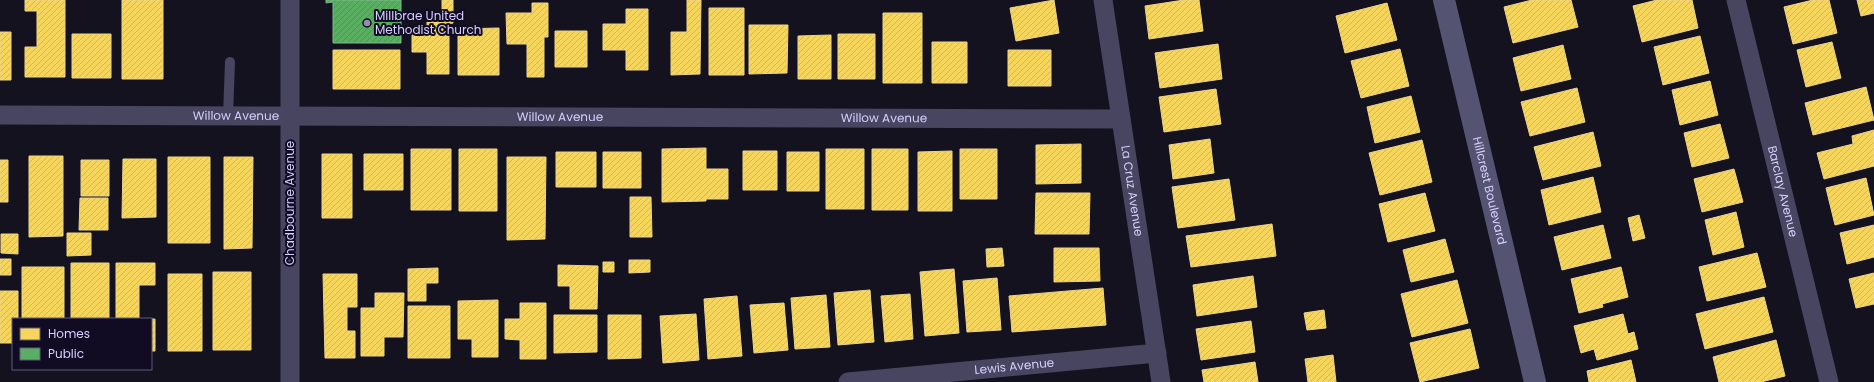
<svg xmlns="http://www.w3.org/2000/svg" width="1874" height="382" font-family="Poppins,sans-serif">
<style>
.homes{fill:url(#homes-hatch);stroke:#ecd38d}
.public{fill:url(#public-hatch);stroke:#7fb890}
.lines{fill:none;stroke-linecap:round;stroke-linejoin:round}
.lane{stroke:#474560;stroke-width:10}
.street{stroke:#474560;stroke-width:19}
.secondary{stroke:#555372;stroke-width:22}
.poi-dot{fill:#928db0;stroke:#110c24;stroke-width:1.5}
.labels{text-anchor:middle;stroke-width:4;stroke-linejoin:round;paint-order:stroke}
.poi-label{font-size:12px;fill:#d6cfff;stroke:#110c24;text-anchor:start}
.street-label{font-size:12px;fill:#d6cfff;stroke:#110c24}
</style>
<defs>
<pattern id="homes-hatch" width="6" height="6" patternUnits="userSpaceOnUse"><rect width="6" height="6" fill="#f6d55c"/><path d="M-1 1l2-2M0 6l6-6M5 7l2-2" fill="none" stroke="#d2b759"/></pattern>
<pattern id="public-hatch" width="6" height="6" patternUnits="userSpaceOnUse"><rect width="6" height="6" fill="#5aae61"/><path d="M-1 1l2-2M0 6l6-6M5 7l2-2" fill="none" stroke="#54925c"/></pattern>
</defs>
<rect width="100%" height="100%" fill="#14121e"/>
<path class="homes" d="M25 0H65V77H25V47H37V11H25Z
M122 0H163V79H122Z
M442 0H453V23L449 24V74H427V52H412V30H427V22H442Z
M687 0H701L700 74 671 75V32H687Z
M1054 0 1059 33 1016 41 1010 8Z
M1184 0H1199L1203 31 1149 39 1145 6Z
M1532 0H1571L1578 27 1513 43 1504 7Z
M1657 0H1692L1698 28 1642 42 1633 6Z
M1813 0H1829L1837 33 1793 44 1784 7Z
M1857 0H1874V13L1861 16Z
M532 3H548V37H544V77H527V44H507L506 13H532Z
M1387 3 1397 40 1345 53 1336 16Z
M709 8H744V75H709Z
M626 9H648V70H626V50H603V24H626Z
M883 13H922V83H883Z
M749 25H788L787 73 749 74Z
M499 28V75H458V29Z
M555 31H587V67H555Z
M0 32H11V80H0Z
M72 34H111V78H72Z
M838 34H875V79H838Z
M831 35V79H798V36Z
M1700 36 1709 73 1663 85 1654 47Z
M932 42H967V83H932Z
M1832 42 1841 78 1806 87 1797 50Z
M1218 44 1222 79 1160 88 1155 53Z
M1563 45 1571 79 1521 91 1513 58Z
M1400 49 1409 86 1361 98 1351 61Z
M333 50H400V89H333Z
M1008 50H1051V86H1008Z
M1710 81 1718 115 1680 125 1672 90Z
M1866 87 1874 120 1813 135 1805 103Z
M1577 88 1585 122 1530 136 1521 102Z
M1216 89 1221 124 1164 132 1159 97Z
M1411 96 1420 132 1375 143 1367 107Z
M1720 124 1729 158 1692 167 1684 133Z
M1874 130V166L1824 179 1817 153 1853 144 1852 136Z
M1593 132 1601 166 1543 180 1534 147Z
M1210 139 1214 173 1173 179 1169 145Z
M1422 140 1432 182 1380 195 1369 153Z
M1081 144V183L1036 184V145Z
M706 148V169H728V199H706V201L662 202V149Z
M411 149H451V210H411Z
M459 149H497V211H459Z
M826 149H864V209H826Z
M872 149H908V210H872Z
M960 149H997V199H960Z
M743 151H777V190H743Z
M952 151V211H918V152Z
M556 152H596V187H556Z
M603 152H641V188H603Z
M787 152H819V191H787Z
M322 154H352V218H322Z
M364 154H403V190H364Z
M29 156H63V236L29 237Z
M168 157H210V243H168Z
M224 157H253L252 248 224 249Z
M507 157H546L545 239 507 240Z
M123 159H156V217L122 218Z
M0 160H8V202H0Z
M81 160H109V196H81Z
M1734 169 1743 202 1702 212 1694 179Z
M1593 177 1601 212 1549 225 1541 190Z
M1866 178 1874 215 1835 225 1826 188Z
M1229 179 1235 220 1178 228 1172 187Z
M1036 193H1090L1089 234H1035Z
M1425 193 1435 231 1388 242 1379 204Z
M630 197H651L652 237H630Z
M80 198H108V230H79Z
M1736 212 1744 247 1713 255 1705 220Z
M1639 215 1645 238 1633 241 1628 218Z
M1272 224 1276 256 1191 267 1186 236Z
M1603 225 1611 258 1562 270 1554 237Z
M1874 225V257L1847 264 1840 233Z
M67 233H91V255L67 256Z
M1 234H18V254L1 253Z
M1445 239 1454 272 1411 282 1403 250Z
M1002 248 1004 266 987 267 986 249Z
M1054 248H1099L1100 281 1054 282Z
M1757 253 1766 287 1707 301 1699 267Z
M0 259H11V275H0Z
M629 260H650V272L629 273Z
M603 262H614V272H603Z
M71 263H109V319H71Z
M116 263H155V285H139V319H116Z
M558 265 598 266 597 309H570V286H558Z
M22 267H64V319H22Z
M1621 267 1628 297 1602 304 1603 307 1579 313 1571 279Z
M438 268V283H426V301H408V269Z
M954 269 959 333 925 336 920 272Z
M213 272H251V350H213Z
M1874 273V304L1856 308 1849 279Z
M168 274H202V351H168Z
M323 274H357V307H347V331H355V358H325Z
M1253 276 1257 307 1197 316 1193 285Z
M997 278 1001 330 967 332 963 281Z
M1457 280 1468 323 1412 337 1401 294Z
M1103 288 1106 325 1012 332 1009 296Z
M870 290 874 342 838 345 834 293Z
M0 291H18V319H13V343H0Z
M375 293H404L403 337H384V356H361V308H375Z
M910 294 913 339 885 342 881 296Z
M826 295 830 347 795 349 791 298Z
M737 296 742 356 708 359 704 299Z
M1764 297 1773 332 1705 349 1696 314Z
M498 300V357H472V339H458V301Z
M520 303H546V359H520V340L505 339V319H520Z
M784 303 788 350 754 353 750 305Z
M408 306H450V358H408Z
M1324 310 1326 328 1307 330 1304 313Z
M696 314 699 360 663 363 660 316Z
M1623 314 1628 334 1634 332 1638 349 1597 360 1594 349 1581 353 1574 326Z
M554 315H597V352L554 353Z
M608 315H641V358L608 359Z
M141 319H155V351H151V319Z
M1251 321 1255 352 1201 360 1196 329Z
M1470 329 1479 368 1420 382 1410 343Z
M1776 340 1785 376 1761 382H1719L1713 357Z
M1333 355 1336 382H1308L1305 359Z
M1631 360 1636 382H1589L1587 371Z
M1255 362 1258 382H1204L1202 370Z"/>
<path class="public" d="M326 0H401V43H333V2L326 3Z"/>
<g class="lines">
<path class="lane" d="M228 116 230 62"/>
<g class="street">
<path id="s1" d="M1103 0 1161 382"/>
<path id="s2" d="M1736 0 1829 382"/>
<path id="s3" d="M0 115 1121 119"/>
<path d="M290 382V0"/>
<path id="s4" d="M848 382 1157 353"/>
</g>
<path class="secondary" id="s5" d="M1444 0 1535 382"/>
</g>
<circle class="poi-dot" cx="367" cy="23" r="4"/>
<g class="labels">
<g class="poi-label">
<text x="375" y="20">Millbrae United<tspan x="375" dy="14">Methodist Church</tspan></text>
</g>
<g class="street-label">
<text dy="4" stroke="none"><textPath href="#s3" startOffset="236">Willow Avenue</textPath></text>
<text dy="4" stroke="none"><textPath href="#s3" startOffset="560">Willow Avenue</textPath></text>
<text dy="4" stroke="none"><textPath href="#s3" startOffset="884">Willow Avenue</textPath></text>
<text dy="4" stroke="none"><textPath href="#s1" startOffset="193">La Cruz Avenue</textPath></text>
<text dy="4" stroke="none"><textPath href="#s5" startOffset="196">Hillcrest Boulevard</textPath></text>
<text dy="4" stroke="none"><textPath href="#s2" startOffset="197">Barclay Avenue</textPath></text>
<text transform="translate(290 203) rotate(-90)" y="4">Chadbourne Avenue</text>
<text dy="4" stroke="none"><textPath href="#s4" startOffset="167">Lewis Avenue</textPath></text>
</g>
</g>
<rect x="12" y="318" width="140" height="52" fill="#110c24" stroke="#605a7c"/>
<rect x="20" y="328" width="20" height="12" fill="#f6d55c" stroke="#605a7c"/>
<text x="48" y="338" font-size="12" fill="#d6cfff">Homes</text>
<rect x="20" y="348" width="20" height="12" fill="#5aae61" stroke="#605a7c"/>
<text x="48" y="358" font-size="12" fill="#d6cfff">Public</text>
</svg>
